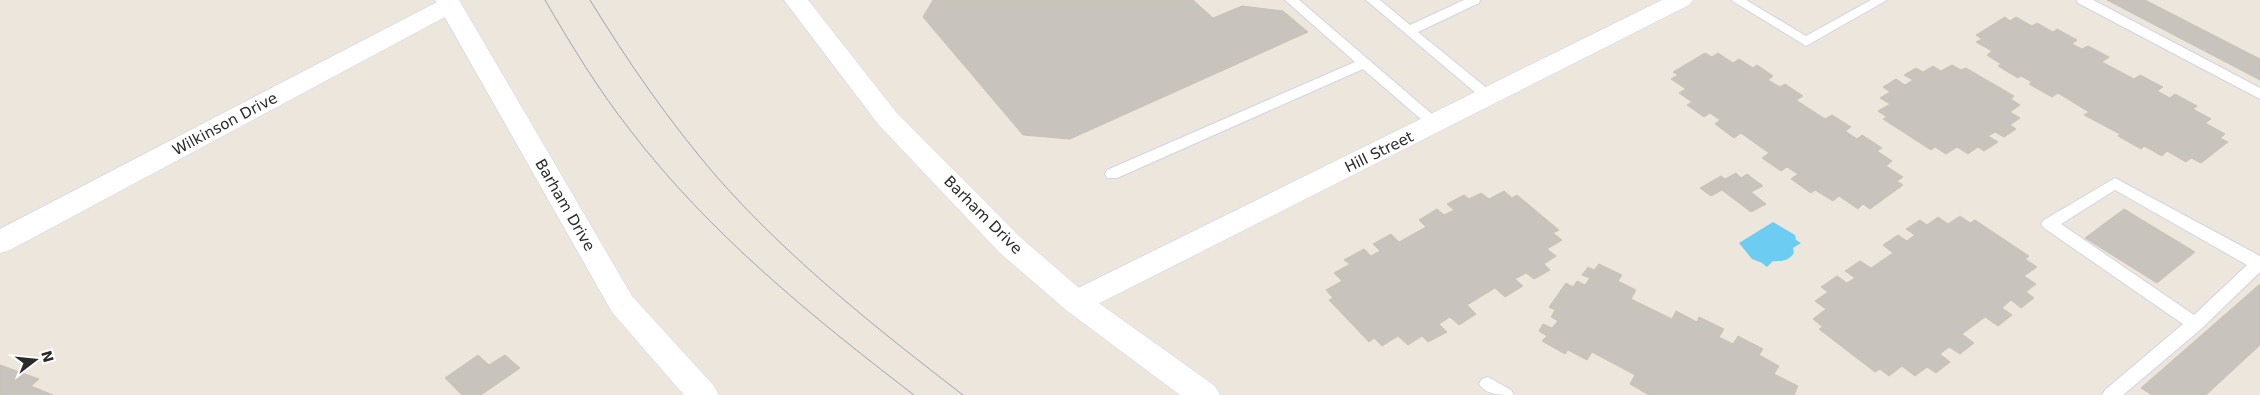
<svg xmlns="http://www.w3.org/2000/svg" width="2260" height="395" font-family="'DejaVu Sans',sans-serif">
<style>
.water{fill:#6cccf2}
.building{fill:#c8c3bc;stroke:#c8c2b6}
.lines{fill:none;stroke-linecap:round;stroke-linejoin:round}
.service-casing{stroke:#d1d4e4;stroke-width:2}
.minor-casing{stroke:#d1d4e4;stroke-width:1}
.tertiary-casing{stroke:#d1d4e4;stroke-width:1}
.secondary-casing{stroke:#d1d4e4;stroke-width:1}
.service{fill:#fff;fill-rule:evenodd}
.minor{fill:#fff;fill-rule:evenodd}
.tertiary{fill:#fff;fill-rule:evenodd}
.secondary{fill:#fff;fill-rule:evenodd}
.tram{stroke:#9fa2b5;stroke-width:1}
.labels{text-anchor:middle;stroke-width:4.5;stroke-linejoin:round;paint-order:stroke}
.street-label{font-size:15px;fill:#2a2a2a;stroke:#fff}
</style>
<rect width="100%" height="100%" fill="#ede6dc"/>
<path class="water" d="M1773 222 1795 235 1796 240 1801 243 1793 248 1794 253C1789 260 1782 262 1773 261L1767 267 1762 263 1752 259 1739 243Z"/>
<path class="building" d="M933 0H1193L1213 18 1242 6 1283 11 1308 32 1070 139 1023 135 923 17Z
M2107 0H2145L2260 59V80Z
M2005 17 2010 21 2016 17 2032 26 2037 23 2053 32 2057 29 2077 40 2072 44 2082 49 2088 46 2109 57 2102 62 2134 79 2140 75 2163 87 2157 91 2170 98 2175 94 2197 106 2193 109 2211 119 2205 123 2225 134 2220 138 2228 142 2201 163 2191 158 2186 162 2167 151 2162 156 2144 146 2141 149 2118 136 2120 134 2084 115 2089 112 2058 93 2052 97 2029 84 2032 82 2021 76 2018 78 1998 66 2001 64 1987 55 1992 51 1976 42 1982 39 1976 35Z
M1705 53 1712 57 1718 53 1733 63 1739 59 1753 68 1757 65 1773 76 1768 80 1780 87 1785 84 1803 96 1796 100 1825 119 1832 115 1851 127 1845 131 1857 139 1862 135 1882 148 1877 151 1892 161 1886 166 1903 177 1897 181 1903 185 1870 209 1863 204 1858 209 1839 196 1833 201 1815 190 1811 193 1791 179 1798 174 1787 167 1781 171 1762 158 1769 153 1741 133 1734 138 1715 124 1720 120 1710 113 1704 117 1687 105 1692 102 1679 93 1686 89 1671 79 1678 75 1673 72Z
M1952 65 1961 70 1966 68 2014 96 2011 99 2020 105 2010 112 2020 118 2010 125 2016 129 2004 137 1995 132 1988 136 1998 142 1984 151 1978 147 1968 154 1957 147 1946 154 1935 147 1931 150 1883 119 1887 117 1878 111 1890 104 1880 98 1890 92 1883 87 1896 79 1905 85 1913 80 1904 75 1916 68 1923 72 1933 66 1941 71Z
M1736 173 1741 178 1747 174 1763 186 1751 192 1766 204 1751 212 1722 190 1711 196 1700 188 1721 176 1725 179Z
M1504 191 1512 198 1517 195 1559 230 1553 233 1562 240 1547 249 1556 256 1544 264 1550 270 1534 279 1526 273 1515 279 1523 286 1505 297 1495 288 1467 305 1476 314 1459 325 1450 317 1439 324 1447 332 1428 342 1422 336 1408 345 1398 336 1382 346 1374 338 1369 342 1329 300 1333 298 1326 290 1342 281 1334 273 1350 264 1344 260 1364 249 1371 256 1380 251 1373 244 1391 234 1399 242 1426 227 1419 220 1437 209 1444 215 1454 210 1447 204 1464 195 1469 199 1481 193 1489 199Z
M2124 209 2195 252 2157 283 2085 238Z
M1960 216 1970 223 1975 220 2029 256 2025 259 2037 267 2024 276 2036 284 2026 292 2034 298 2021 308 2011 300 2002 308 2012 315 1998 326 1985 317 1962 334 1974 343 1960 354 1949 347 1940 354 1950 362 1936 373 1927 367 1915 376 1902 366 1889 376 1880 369 1875 372 1819 329 1823 327 1813 319 1826 309 1815 301 1828 292 1821 287 1837 276 1847 283 1855 278 1845 271 1860 261 1871 268 1893 253 1883 245 1898 235 1907 241 1915 235 1906 229 1920 220 1927 225 1938 217 1948 224Z
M1599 264 1622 275 1618 281 1636 290 1631 299 1672 319 1676 311 1697 322 1699 317 1724 329 1719 337 1733 344 1738 336 1763 349 1759 355 1779 366 1774 374 1798 386 1794 395H1649L1630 384 1635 375 1592 352 1587 360 1568 350 1565 354 1542 341 1547 336 1539 331 1543 324 1552 328 1558 321 1551 317 1555 310 1549 307 1566 283 1573 287 1577 281 1585 285 1590 278 1582 275 1588 267 1594 270Z
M2260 284V345L2206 395H2152L2141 388Z
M478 355 489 365 505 355 520 368 481 395H462L445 378Z
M0 365 39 379 31 386 53 395H0Z"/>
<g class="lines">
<g class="service-casing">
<path id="service" d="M1285 0H1299L1440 121 1442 124 1440 127H1430L1363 69 1117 178H1107L1105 174 1107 170 1355 62Z
M1366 0H1380L1410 25 1464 0H1480L1479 3 1418 32 1494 94 1496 97 1494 100H1484Z
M1731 0H1746L1806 36 1871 0H1887L1806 46Z
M2077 0H2093L2260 88V99L2078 3Z
M2115 178 2260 256V272L2201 329 2123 395H2102L2105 390 2183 324 2044 228 2041 224 2044 220ZM2115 190 2247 265 2194 315 2061 224Z
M1488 377 1511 390 1514 395C1500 395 1486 395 1479 384L1482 379Z"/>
</g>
<g class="minor-casing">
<path id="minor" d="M441 0H458L462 5 458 10 10 250 0 253V229Z"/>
</g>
<g class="tertiary-casing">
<path id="tertiary" d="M435 0H459L632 296 714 386 719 395H684L612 312Z
M1662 0H1693L1689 5 1086 310 1076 314 1066 310 1061 302 1066 294Z"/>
</g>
<g class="secondary-casing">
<path id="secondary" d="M784 0H808L896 112 1020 237 1086 294 1215 386 1220 395H1180L1066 310 1000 253 878 124Z"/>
</g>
<use href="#service" class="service"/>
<use href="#minor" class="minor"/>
<use href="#tertiary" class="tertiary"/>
<use href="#secondary" class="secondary"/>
<path class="tram" d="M545 0C571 45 598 89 630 130 709 233 811 316 914 395
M590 0C628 62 669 121 716 176 789 259 876 328 963 395"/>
</g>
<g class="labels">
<g class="street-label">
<text transform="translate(225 124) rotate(-28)" y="5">Wilkinson Drive</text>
<text transform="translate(1379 152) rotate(-26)" y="5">Hill Street</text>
<text transform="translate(565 205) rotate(60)" y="5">Barham Drive</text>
<text transform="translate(983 215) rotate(45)" y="5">Barham Drive</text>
</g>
</g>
<g transform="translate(35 360) rotate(74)" stroke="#ffffff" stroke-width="4" paint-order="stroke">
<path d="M0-4L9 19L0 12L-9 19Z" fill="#2a2a2a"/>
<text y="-8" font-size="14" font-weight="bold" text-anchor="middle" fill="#2a2a2a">N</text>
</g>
</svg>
